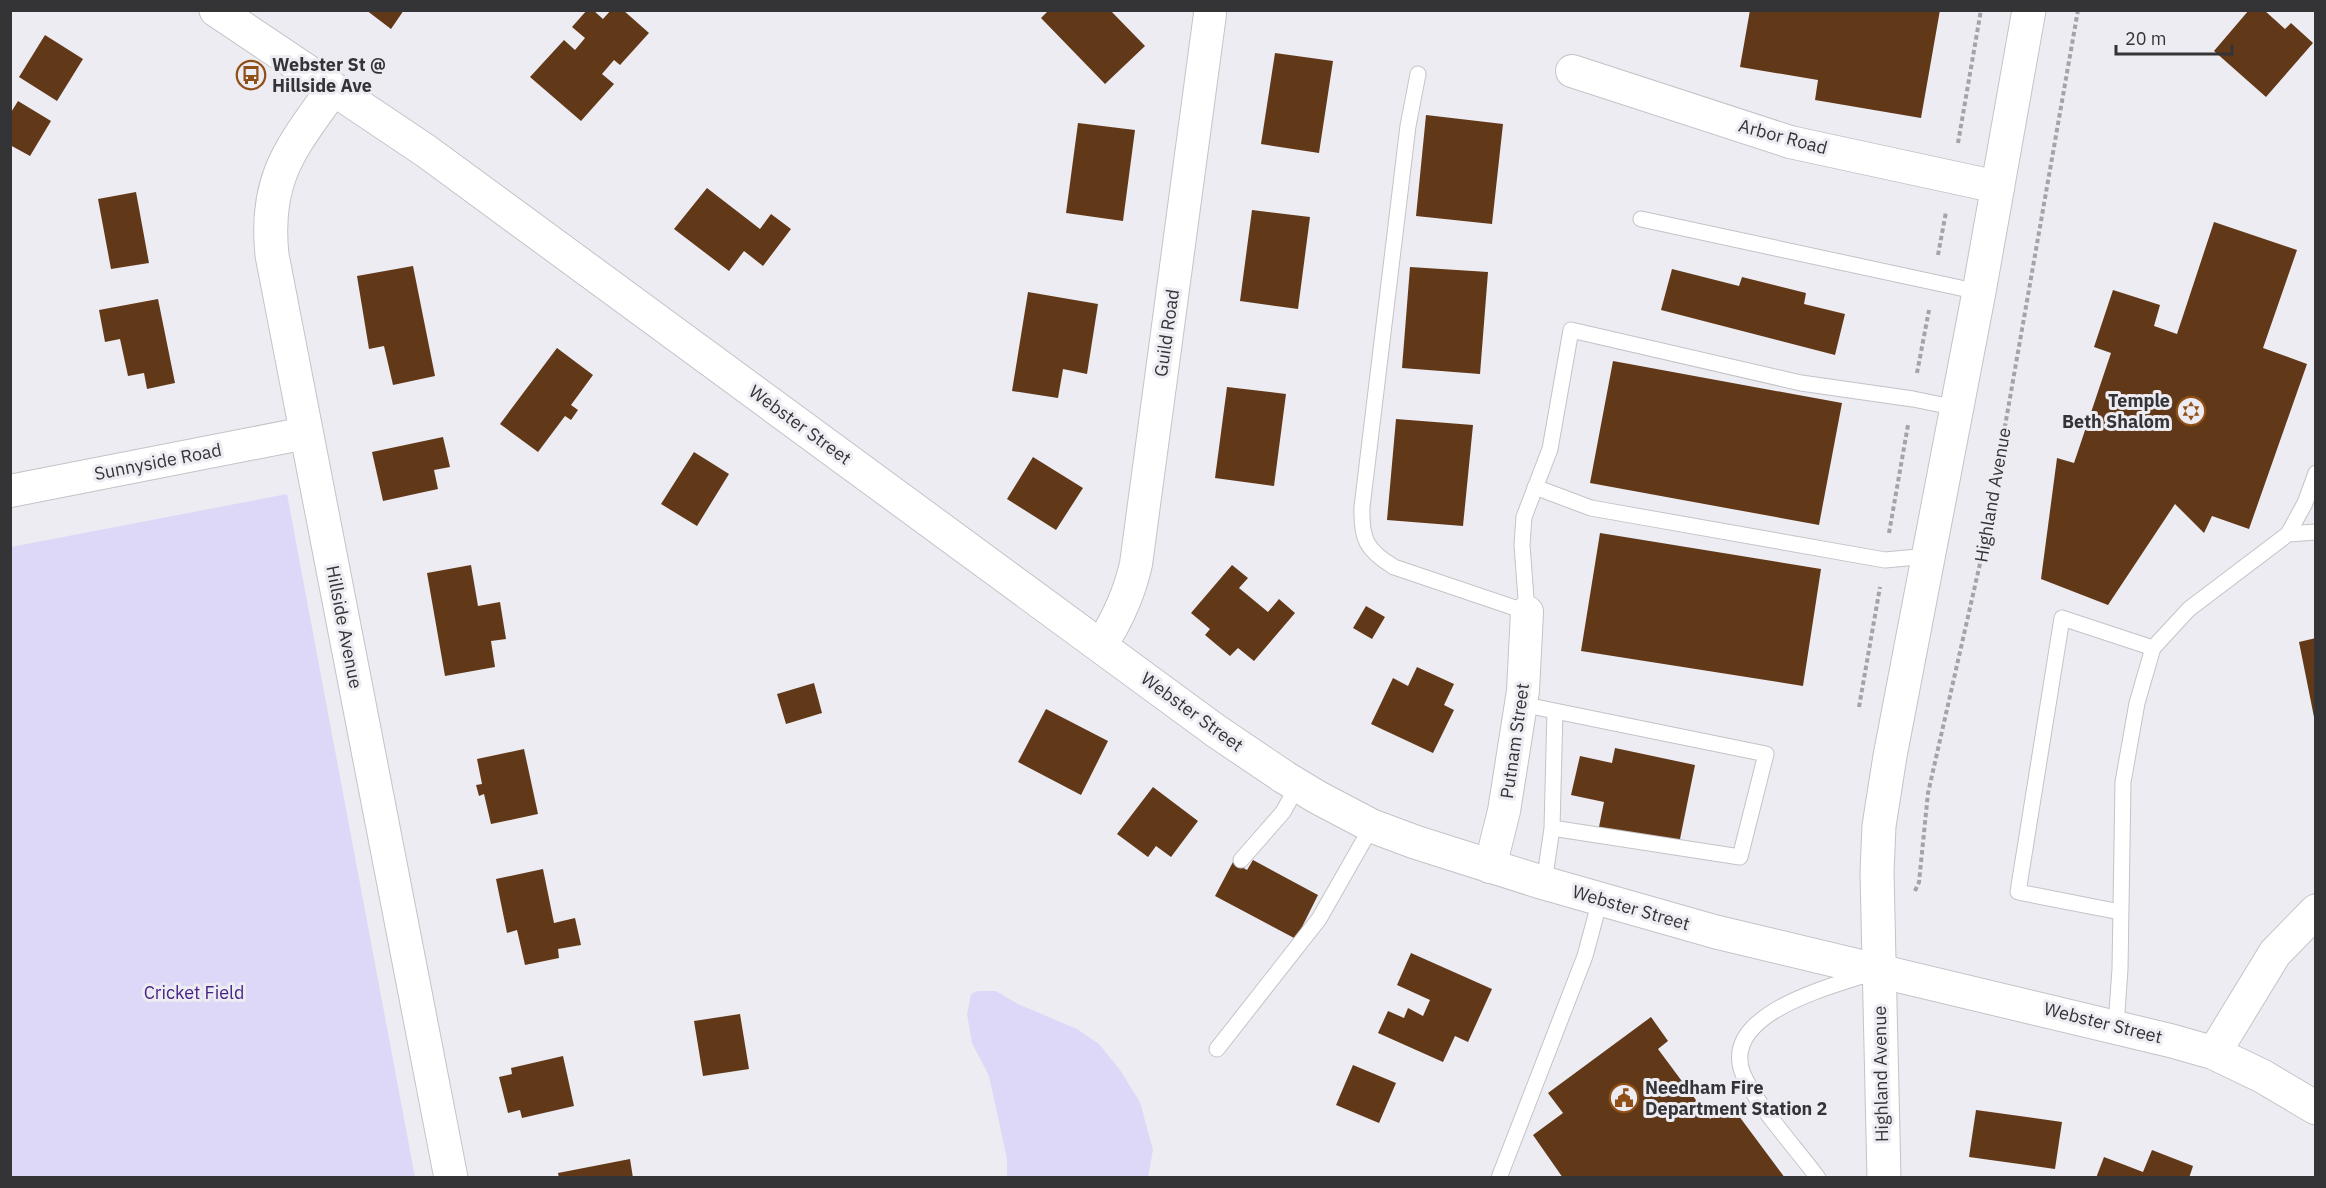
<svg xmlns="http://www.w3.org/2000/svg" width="2326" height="1188" font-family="'IBM Plex Sans',sans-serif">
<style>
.green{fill:#ddd8f8}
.building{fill:#623918}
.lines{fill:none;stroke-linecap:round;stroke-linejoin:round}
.lane-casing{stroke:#c3c3c8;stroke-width:17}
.street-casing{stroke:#c3c3c8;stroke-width:34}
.secondary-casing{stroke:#c3c3c8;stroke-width:35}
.primary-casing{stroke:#c3c3c8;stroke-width:35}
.path{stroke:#a4a4a8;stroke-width:4;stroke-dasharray:4.5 3;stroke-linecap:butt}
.lane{stroke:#fff;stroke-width:15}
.street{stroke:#fff;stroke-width:32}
.secondary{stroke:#fff;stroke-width:33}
.primary{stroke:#fff;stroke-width:33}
.labels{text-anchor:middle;stroke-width:6;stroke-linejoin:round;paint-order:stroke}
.poi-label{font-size:18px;font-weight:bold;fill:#343436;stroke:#edecf2;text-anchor:start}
.street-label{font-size:18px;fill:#343436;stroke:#edecf2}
.park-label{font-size:18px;fill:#462487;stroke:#edecf2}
</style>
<rect width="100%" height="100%" fill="#edecf2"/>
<path class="green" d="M287 494 415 1177H11V547Z
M978 991H996L1018 1004 1077 1029 1099 1044 1120 1070 1140 1102 1153 1150 1148 1177H1007V1159L989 1076 972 1043 967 1014 971 994Z"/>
<path class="building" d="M366 10H404L391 29Z
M587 10H593L603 19 611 10H623L649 33 620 65 614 60 602 74 614 84 581 121 530 77 564 40 575 50 585 38 572 27Z
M1049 10H1110L1145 46 1105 84 1041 18Z
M1750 10H1940L1921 118 1815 100 1818 80 1740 67Z
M2249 10H2264L2285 29 2291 23 2313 43 2266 97 2214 51Z
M45 35 83 59 57 101 19 77Z
M1275 53 1333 61 1319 153 1261 144Z
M18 101 51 121 30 156 10 145V114Z
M1426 115 1503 124 1492 224 1416 216Z
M1078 123 1135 130 1123 221 1066 213Z
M707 188 760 229 771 214 791 229 763 266 744 251 729 271 674 229Z
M136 192 149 263 111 269 98 199Z
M1252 210 1310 217 1298 309 1240 301Z
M2214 222 2297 250 2263 348 2307 364 2249 529 2212 516 2204 533 2175 504 2108 605 2041 579 2057 458 2074 463 2111 353 2094 347 2113 290 2160 305 2154 326 2177 334Z
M413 266 435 376 393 385 384 346 369 349 357 276Z
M1410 267 1488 272 1480 374 1402 368Z
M1672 269 1739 286 1742 277 1806 293 1804 304 1845 314 1835 355 1661 310Z
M1028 292 1098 304 1087 374 1063 369 1058 398 1012 391Z
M158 299 175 383 147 389 144 373 128 376 120 339 105 342 99 310Z
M557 348 593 375 571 405 578 410 571 420 565 416 538 452 500 424Z
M1613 361 1842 403 1819 525 1590 483Z
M1227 387 1286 394 1274 486 1215 478Z
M1396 419 1473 425 1463 526 1387 520Z
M443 437 450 467 434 470 438 489 383 501 372 452Z
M694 452 729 474 697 526 661 504Z
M1033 457 1083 488 1056 530 1007 499Z
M1600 533 1821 569 1803 686 1581 651Z
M471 565 478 606 500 602 506 639 491 641 495 667 445 676 427 573Z
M1232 565 1248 578 1239 588 1268 612 1279 599 1295 613 1254 661 1238 648 1230 656 1205 635 1210 629 1191 613Z
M1366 606 1385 617 1372 639 1353 628Z
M2316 638V717H2314L2299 642Z
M1417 667 1454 684 1444 705 1454 710 1433 753 1371 724 1393 678 1408 686Z
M814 683 822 713 786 724 777 694Z
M1046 709 1108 741 1081 795 1018 762Z
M1615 748 1695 765 1679 844 1599 827 1604 802 1571 795 1580 756 1612 763Z
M524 749 538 814 491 824 484 794 479 796 476 785 482 784 477 759Z
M1153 787 1198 821 1171 857 1156 846 1148 857 1117 834Z
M1253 860 1318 895 1296 939 1215 896 1233 862 1247 870Z
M543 869 554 923 575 918 581 945 558 949 559 958 525 965 517 930 507 933 496 879Z
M1411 953 1492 989 1468 1042 1455 1036 1443 1062 1378 1033 1388 1011 1404 1018 1408 1008 1423 1016 1430 1000 1397 985Z
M740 1014 749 1069 703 1076 694 1021Z
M1651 1017 1668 1041 1658 1049 1710 1119 1730 1104 1785 1178H1563L1533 1135 1563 1113 1548 1093Z
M563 1056 574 1106 522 1118 520 1110 508 1113 499 1077 512 1074 511 1068Z
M1353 1065 1396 1083 1379 1123 1336 1105Z
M1976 1110 2062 1122 2055 1169 1969 1157Z
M2152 1150 2193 1166 2189 1178H2096L2104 1157 2143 1172Z
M630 1159 633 1178H559L558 1173Z"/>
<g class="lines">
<g class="lane-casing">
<path id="lane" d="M1418 74 1408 126 1362 507C1361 539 1366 550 1394 567L1527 612 1522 545 1524 517 1550 449 1571 330 1801 383 1913 399 1957 408
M1641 219 1979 292
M1535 487 1591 508 1885 560 1929 556
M2288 534 2316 532
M1521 704 1555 711 1766 754 1740 857 1552 828 1555 711
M1241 860 1283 812 1298 785
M1544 883 1552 828
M2120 912 2018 892 2062 618 2153 648
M2116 1026 2120 969 2123 782 2137 703 2153 648 2189 609 2288 534 2305 503 2316 473
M1217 1049 1319 919 1372 826
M1499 1178 1585 956 1600 900
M1818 1178C1796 1148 1757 1106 1743 1074 1719 1014 1830 987 1868 974"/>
</g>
<g class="street-casing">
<path id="street" d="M1572 71 1790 142 1998 187
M10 491 306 433
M1101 645C1118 619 1129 595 1136 564L1210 14
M1490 867 1504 811 1523 691 1527 612"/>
</g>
<g class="secondary-casing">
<path id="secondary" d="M216 10 426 151 1216 731 1284 777 1317 797 1372 826 1415 842 1544 883 1716 932 2172 1041 2214 1053 2262 1076 2316 1108
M333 89C291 148 264 178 272 255L451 1178
M2214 1053 2275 953 2316 911"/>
</g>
<g class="primary-casing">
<path id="primary" d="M1884 1178 1877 872 1879 826 1890 756 1979 292 2029 10"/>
</g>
<path class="path" d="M1958 143 1981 10
M1938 255 1946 212
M1917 373 1929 310
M1889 533 1908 425
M1859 707 1880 587
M1915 891 1919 882 1928 793 1984 546 2078 10"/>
<use href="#lane" class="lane"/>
<use href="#street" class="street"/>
<use href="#secondary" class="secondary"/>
<use href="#primary" class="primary"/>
</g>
<defs>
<g id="bus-ring" transform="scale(1.5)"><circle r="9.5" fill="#edecf2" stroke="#8f4f17" stroke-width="1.5"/><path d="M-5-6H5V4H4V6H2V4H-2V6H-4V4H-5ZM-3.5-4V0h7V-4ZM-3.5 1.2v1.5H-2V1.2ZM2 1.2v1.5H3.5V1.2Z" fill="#8f4f17"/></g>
<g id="synagogue-ring" transform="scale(1.5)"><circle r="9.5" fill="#edecf2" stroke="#8f4f17" stroke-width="1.5"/><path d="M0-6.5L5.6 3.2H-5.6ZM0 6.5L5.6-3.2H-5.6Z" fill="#8f4f17"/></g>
<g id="civic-ring" transform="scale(1.5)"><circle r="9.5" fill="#edecf2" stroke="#8f4f17" stroke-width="1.5"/><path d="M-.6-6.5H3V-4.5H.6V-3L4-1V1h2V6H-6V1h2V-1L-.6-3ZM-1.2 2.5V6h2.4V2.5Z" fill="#8f4f17"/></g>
</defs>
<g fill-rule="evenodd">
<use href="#bus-ring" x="251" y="75"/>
<use href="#synagogue-ring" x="2191" y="411"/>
<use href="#civic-ring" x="1624" y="1098"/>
</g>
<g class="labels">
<g class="poi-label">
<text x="272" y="71">Webster St @<tspan x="272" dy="21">Hillside Ave</tspan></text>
<text x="2170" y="407" text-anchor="end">Temple<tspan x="2170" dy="21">Beth Shalom</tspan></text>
<text x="1645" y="1094">Needham Fire<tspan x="1645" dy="21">Department Station 2</tspan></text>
</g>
<g class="street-label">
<text transform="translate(1783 137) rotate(15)" y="6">Arbor Road</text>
<text transform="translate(1167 333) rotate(-82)" y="6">Guild Road</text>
<text transform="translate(800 425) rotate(36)" y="6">Webster Street</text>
<text transform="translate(158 462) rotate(-11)" y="6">Sunnyside Road</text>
<text transform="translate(1993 495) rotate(-80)" y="6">Highland Avenue</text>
<text transform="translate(344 627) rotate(79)" y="6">Hillside Avenue</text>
<text transform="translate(1192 712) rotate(36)" y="6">Webster Street</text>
<text transform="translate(1515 741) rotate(-82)" y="6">Putnam Street</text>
<text transform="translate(1631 908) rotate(16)" y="6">Webster Street</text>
<text transform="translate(2103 1023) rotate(14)" y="6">Webster Street</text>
<text transform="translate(1881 1074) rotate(-91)" y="6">Highland Avenue</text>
</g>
<g class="park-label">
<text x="194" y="999">Cricket Field</text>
</g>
</g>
<rect width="2326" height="1188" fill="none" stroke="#343436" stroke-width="24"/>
<path d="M2116 45v9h116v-9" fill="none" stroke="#343436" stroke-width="3"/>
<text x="2125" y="45" font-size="18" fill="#343436" stroke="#edecf2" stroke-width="4.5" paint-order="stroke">20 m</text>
</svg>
